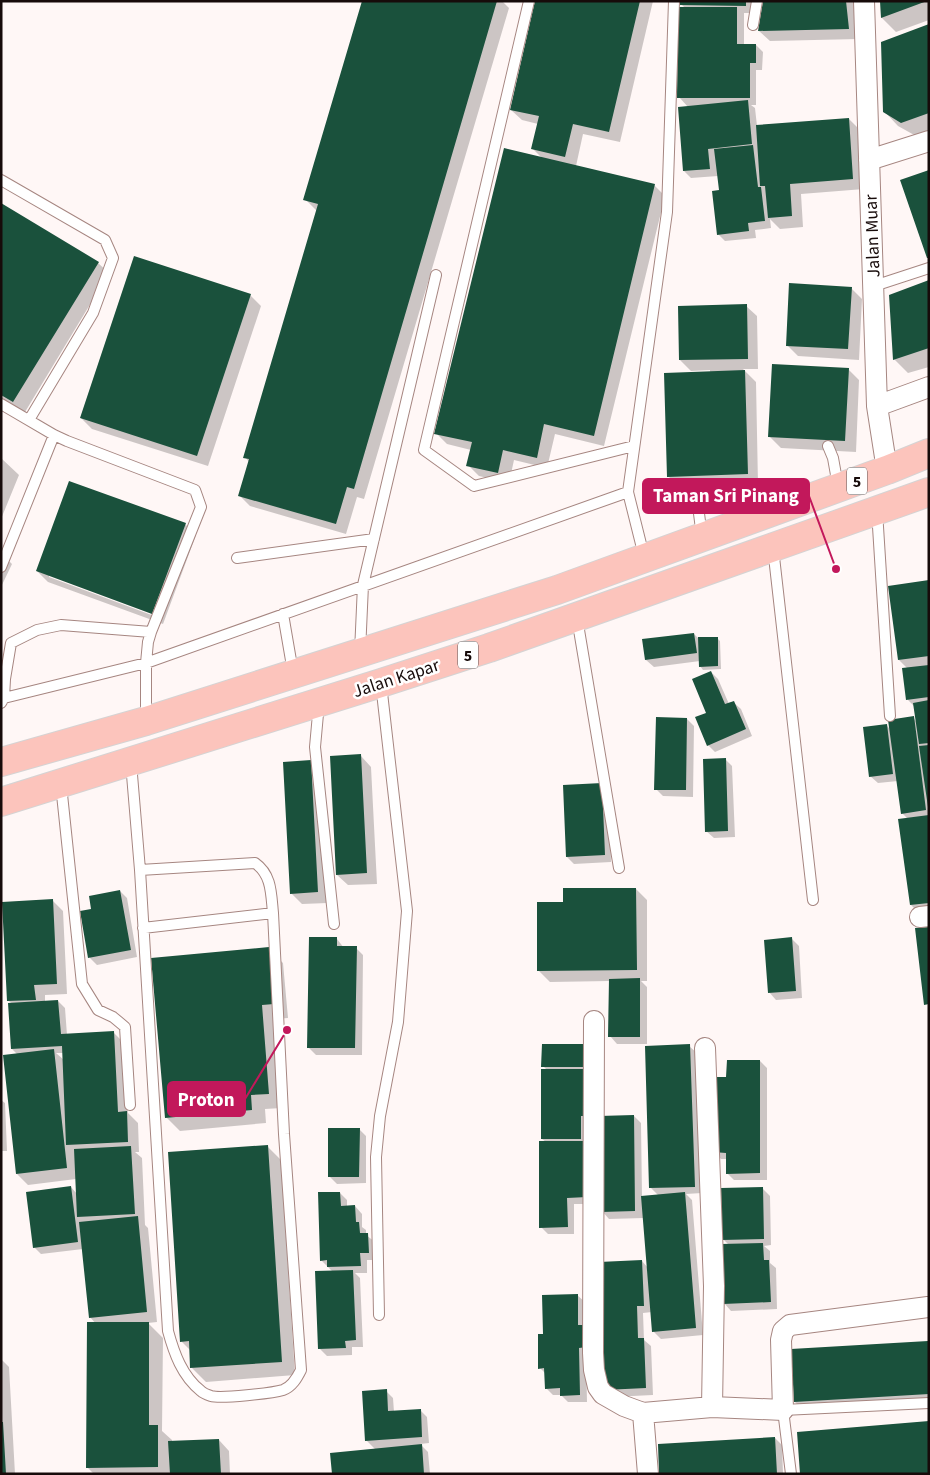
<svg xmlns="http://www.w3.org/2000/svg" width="930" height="1475" font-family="'Source Sans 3',sans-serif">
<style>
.shadow{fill:#0003;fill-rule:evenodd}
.building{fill:#1a513c}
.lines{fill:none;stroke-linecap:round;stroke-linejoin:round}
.service-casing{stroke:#a68681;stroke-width:12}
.minor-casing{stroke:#a68681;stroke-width:22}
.trunk-casing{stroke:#d5d3d3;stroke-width:30}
.service{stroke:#fff;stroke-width:10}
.minor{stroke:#fff;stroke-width:20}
.trunk{stroke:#fcc4bc;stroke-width:28}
.labels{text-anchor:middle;stroke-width:5;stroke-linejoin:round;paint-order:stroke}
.shield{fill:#fff;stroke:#5d5454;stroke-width:1}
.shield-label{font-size:16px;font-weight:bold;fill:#170b0a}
.street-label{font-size:18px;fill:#170b0a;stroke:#fff}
.leader{fill:none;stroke:#c2185b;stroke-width:2}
.callout-dot{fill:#c2185b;stroke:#fff;stroke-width:2}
.callout{fill:#c2185b;stroke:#c2185b;stroke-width:2}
.callout-label{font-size:19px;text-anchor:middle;font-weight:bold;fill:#fff}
</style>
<rect width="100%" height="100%" fill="#fff7f6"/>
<path class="shadow" d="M363 1H502L509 8 364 499 357 497 346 534 250 506 239 495 249 462 245 457 317 211 305 199Z
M536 1H653L620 142 583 134 576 166 654 185 665 196 604 446 555 434 547 468 514 460 509 483 479 476 468 465 471 450 447 444 436 433 542 158 533 149 538 124 522 120 511 110Z
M682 1H753V13H744V45H756L763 52 762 70H756V105H751L755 108 757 126 849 119 860 130 864 189 801 194 803 227 780 229 770 219 771 228 755 230 756 238 725 241 718 234 720 191 718 176 691 178 684 171 688 107 679 97 685 8 681 4Z
M764 1H855L859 39 770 41 759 31Z
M881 1H929V20L896 32 882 18Z
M929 25V132L916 136 898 126 884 111Z
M1 204 98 263 109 273 25 412 1 398Z
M929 282V367L908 373 894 359Z
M851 288 862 299 859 360 798 356 787 345Z
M250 295 261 306 208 466 92 429 81 418Z
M746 306 757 316 758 369H743L756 382 758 484 679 487 668 476 710 373V370L691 371 680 360Z
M848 369 859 380 856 452 781 448 770 437Z
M1 458 19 475 1 519Z
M185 524 196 535 163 624 48 582 37 571ZM49 575 158 615 157 617 49 577Z
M1 553 12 564 1 587Z
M929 582V911L918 912 911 905 908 819 902 813 898 781 878 783 870 776 887 726 891 730 913 718 917 722 915 707 908 700V669L899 660Z
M694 634 698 638H717L720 641 721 669 703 670 700 666V661L654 667 646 660 644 640Z
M711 672 718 679 729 704 733 702 741 709 752 736 715 752 708 745 707 713Z
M687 719 694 726 693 797 663 796 656 789Z
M361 756 371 767 377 884 348 885 337 875Z
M725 759 732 766 735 837 714 838 706 831Z
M310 761 321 772 328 903 302 904 291 893Z
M609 792 611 862 574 864 567 857Z
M636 889 647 900V981H641L647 987V1044H617L610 1036V981L550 982 539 971 564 903Z
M120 891 127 898 137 957 97 965 90 958 92 910Z
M52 900 63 911 67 994 45 995V1002L58 1001 65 1008 67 1035 114 1033 125 1044 128 1113 138 1123 139 1152H135L142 1158 145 1225 148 1228 157 1322 148 1323 163 1338 162 1431 172 1440V1442L219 1440 229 1451 230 1474H94L87 1467 96 1324 90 1317 83 1249 41 1254 34 1247 71 1187 77 1194 76 1179 28 1185 17 1174 18 1055 12 1049V1004L9 1001ZM56 1053H63L64 1060Z
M337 939 344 948H356L363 955 362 1055H316L308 1047Z
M792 939 799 946 802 998 776 1000 769 992Z
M269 949 283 963 288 1018 275 1019 282 1108 265 1109 266 1123 180 1131 166 1117Z
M543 1045 599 1073 594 1204H574V1234H548L541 1227 546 1142 542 1139 547 1070 543 1066Z
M689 1046 697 1053 702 1193 686 1194 692 1200 703 1335 661 1339 654 1332 652 1312 643 1313 644 1340 651 1346 653 1395 612 1397 642 1261 648 1268 644 1218 609 1219 602 1211 634 1116 641 1123 642 1197 658 1195 651 1188Z
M760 1061 767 1068V1180H734L727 1173V1159H721L714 1152 728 1078Z
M1 1100 5 1103 7 1151H1Z
M359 1129 366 1136V1183L337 1184 329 1176Z
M267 1146 281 1160 295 1375 206 1382 192 1368 190 1350 182 1342Z
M762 1188 770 1196 771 1245 764 1246 770 1251V1263L776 1268 777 1309 731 1311 724 1303 729 1245 723 1239Z
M340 1193 347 1200V1207L355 1206 362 1214V1227L366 1230V1235L375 1242 376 1260H367V1273H355L360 1278 363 1347H352V1355L327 1356 320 1349 333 1272 321 1260Z
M577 1295 585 1302 587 1402H568L561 1395H553L546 1388V1374L540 1368 545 1335Z
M928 1342 929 1401 802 1409 795 1402Z
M1 1359 9 1367 15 1474H1Z
M386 1391 393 1398 394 1412 420 1410 427 1417 429 1443 420 1444 428 1452 430 1474H333L375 1449 366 1440Z
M775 1438 782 1445 783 1474H661Z"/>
<path class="building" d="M362 1H497L354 489 347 487 336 524 238 496 249 459 243 458 318 204 303 200Z
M535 1H640L609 132 573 124 565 157 531 149 539 116 510 110Z
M680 1H746V6L680 5Z
M763 1H846L849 29 758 31Z
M880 1H927L881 18Z
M678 7H737V44H756V63H750V98H677Z
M929 24V113L901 123 883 112 881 42Z
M748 100 752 144 708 149 710 169 683 171 678 107Z
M849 118 853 179 790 184 792 216 768 218 765 186H760L756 125Z
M753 145 758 187H761L765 221 748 223 749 231 717 235 712 191 719 190 714 149Z
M504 148 655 184 594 436 544 424 537 458 503 450 498 473 466 466 472 442 434 434Z
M929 170V258H927L900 180Z
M1 203 99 262 13 402 1 395Z
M134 256 251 294 197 456 80 418Z
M929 280V348L893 360 889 295Z
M789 283 852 287 848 349 786 346Z
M747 304 748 359 679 360 678 306Z
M772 364 849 368 845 441 768 437Z
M745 370 748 474 667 477 664 373Z
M69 481 186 523 152 614 36 571Z
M929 580V656L898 660 888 586Z
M694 633 697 653 645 660 642 639Z
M698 637H718V666L699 667Z
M929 665V697L906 700 902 668Z
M711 671 725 704 734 701 746 729 707 746 695 717 706 713 692 679Z
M929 700V743L919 744 913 703Z
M914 716 926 810 901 814 888 720Z
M656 717 687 718 686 790H654Z
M887 724 893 774 869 777 863 727Z
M929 745V807H928L919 746Z
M361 754 367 873 336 875 330 756Z
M726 758 728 831 705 832 703 759Z
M311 760 318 892 290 894 283 762Z
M602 783 605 855 566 857 563 785Z
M929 815V903L910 905 898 819Z
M563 888H636L637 970 537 971V902H563Z
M120 890 131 950 88 958 80 911 91 909 89 896Z
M53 899 57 984 34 985 36 1000 7 1001 2 902Z
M929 927V1004L924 1005 915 928Z
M309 937H337V946H357L355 1048H307Z
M792 937 796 991 768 993 764 940Z
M269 947 274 1004 262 1005 269 1094 251 1095 252 1110 165 1118 151 958Z
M640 978V1037H608L609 979Z
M58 1000 61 1034 114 1031 118 1112 127 1111 128 1142 66 1145 62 1046 11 1049 8 1003Z
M542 1044H593L592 1067H541Z
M690 1044 695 1187 649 1188 645 1046Z
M54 1049 67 1168 16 1174 3 1055Z
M727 1060H760V1173L726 1174V1153L713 1152V1077H726Z
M541 1069H589L588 1116H581V1139H541Z
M634 1115 635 1211 601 1212 599 1116Z
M328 1128H360L359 1177H328Z
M539 1141H586L587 1197 567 1198 568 1227 539 1228Z
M268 1145 282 1362 190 1368 189 1341 180 1342 168 1152Z
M131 1146 135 1214 77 1217 74 1149Z
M71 1186 78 1242 33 1248 26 1192Z
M763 1187 764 1239 722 1240 721 1188Z
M318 1192H340L341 1206 355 1205 356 1222H359L360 1233H368L369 1253H360L361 1266 327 1267V1260L320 1261Z
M685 1192 696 1328 652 1332 641 1196Z
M138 1216 147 1312 89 1318 79 1222Z
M763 1243 764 1260H769L771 1302 723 1304 721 1244Z
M642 1260 644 1306H637L638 1338H644L646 1388 604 1390 599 1262Z
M353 1270 356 1340 345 1341 346 1348 318 1349 315 1271Z
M578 1294V1325H587V1347L579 1348 580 1395 560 1396V1388L545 1389 544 1368 538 1369V1334H543L542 1295Z
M87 1322H149V1425H158V1467L86 1468Z
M928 1341 929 1394 794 1402 791 1349Z
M387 1389 388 1411 421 1409 422 1437 365 1441 362 1391Z
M929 1421V1474H800L797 1432Z
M1 1422H3L6 1474H1Z
M775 1437 777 1474H659L658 1444Z
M219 1439 221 1474H170L168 1441Z
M422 1444 424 1474H332L330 1453Z"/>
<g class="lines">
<g class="service-casing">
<path id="service" d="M529 1 424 450 474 486 634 446
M753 25 757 1
M1 180 105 240 113 258 93 313 29 420
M874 286 929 268
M1 404 54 435 67 441 195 490 201 507 151 632 148 642 146 663 628 492 644 556
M828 446 833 458 838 486
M696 490 702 537
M628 492 667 212 674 1
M877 511 890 716
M773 548 813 900
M237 558 374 539
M1 567 54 435
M283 614 293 672
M577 618 619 868
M360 652 363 585 436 275
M4 698 5 679 11 643 37 630 61 625 151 632
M1 703 4 698 146 663V720
M319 703 315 747 334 924
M131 763 140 870 168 1331C174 1353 182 1376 201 1391 203 1393 208 1395 211 1396 221 1399 273 1393 283 1390 292 1387 297 1378 301 1370L284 1134 273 913C271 894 272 875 255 863L140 870
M61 785 82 984 98 1010 113 1017 125 1027 130 1105
M143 928 273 913
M379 1315 376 1157 380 1116 398 1022 407 911 381 684
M791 1474 783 1410 929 1403"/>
</g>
<g class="minor-casing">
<path id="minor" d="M864 1 877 406 887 470
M869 160 929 141
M877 406 929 387
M920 917 929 916
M594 1021 593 1353 594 1370 598 1387 603 1394 624 1406 643 1413 712 1407 783 1410 781 1340 783 1331 790 1325 928 1307
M705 1048 714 1286 712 1407
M643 1413 648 1474"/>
</g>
<g class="trunk-casing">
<path id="trunk" d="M1 762 146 721 557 590 887 470 929 453
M1 802 381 683 489 648 929 492"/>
</g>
<use href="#service" class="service"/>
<use href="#minor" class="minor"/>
<use href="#trunk" class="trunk"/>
</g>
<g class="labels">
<g class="shield">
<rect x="847" y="467.5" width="20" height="27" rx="4"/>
<rect x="458" y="641.5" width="20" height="27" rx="4"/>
</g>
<g class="shield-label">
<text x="857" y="487">5</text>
<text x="468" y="661">5</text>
</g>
<g class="street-label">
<text transform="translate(872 236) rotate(-92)" y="6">Jalan Muar</text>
<text transform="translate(396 678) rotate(-18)" y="6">Jalan Kapar</text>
</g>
</g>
<path class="leader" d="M836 569L809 496M287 1030L245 1099"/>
<g class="callout-dot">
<circle cx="836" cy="569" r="5"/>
<circle cx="287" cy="1030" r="5"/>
</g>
<g class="callout">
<rect x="643" y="479" width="166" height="34" rx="5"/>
<rect x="168" y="1082" width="77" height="34" rx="5"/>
</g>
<g class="callout-label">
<text x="726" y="502">Taman Sri Pinang</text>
<text x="206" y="1106">Proton</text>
</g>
<rect width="930" height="1475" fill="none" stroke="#170b0a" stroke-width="5"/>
</svg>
